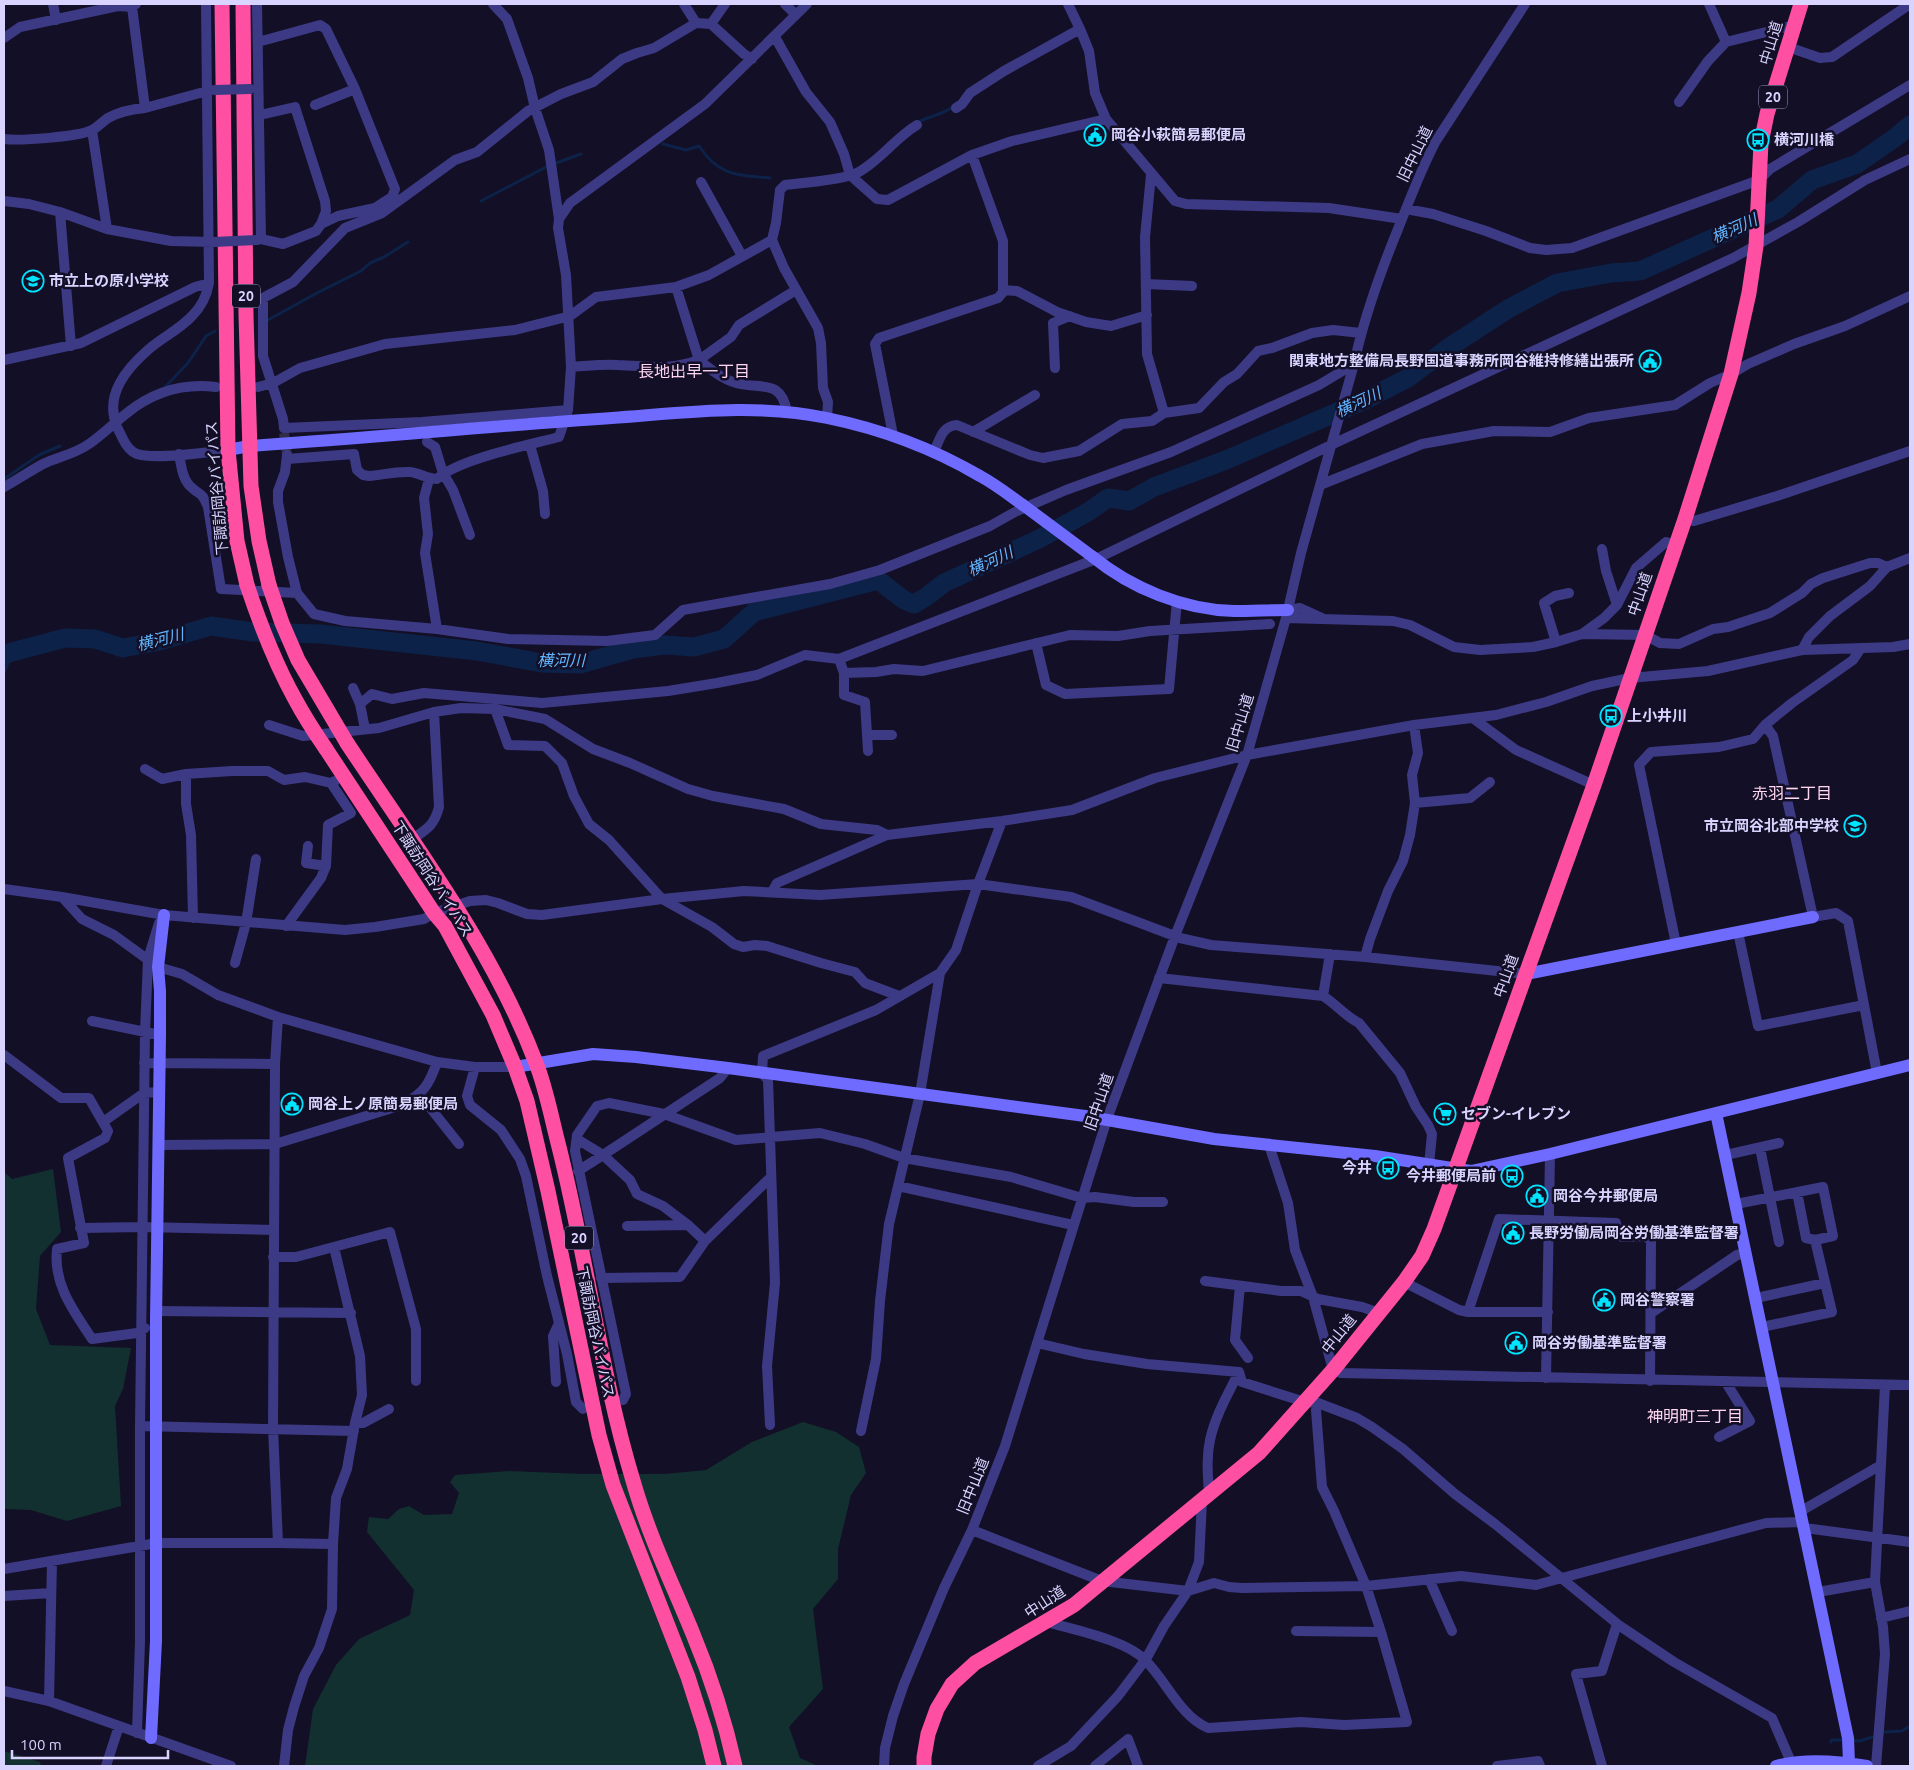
<svg xmlns="http://www.w3.org/2000/svg" width="1914" height="1770" font-family="Ubuntu,'Noto Sans JP',sans-serif">
<style>
.green{fill:#12302f}
.lines{fill:none;stroke-linecap:round;stroke-linejoin:round}
.stream{stroke:#0c2248;stroke-width:3}
.river{stroke:#0c2248;stroke-width:19}
.street-tunnel{stroke:#312d47;stroke-width:10;stroke-dasharray:10 5;stroke-linecap:butt}
.street{stroke:#3d3a85;stroke-width:10}
.secondary{stroke:#6f6bff;stroke-width:12}
.highway{stroke:#ff4fa3;stroke-width:15}
.street-bridge{stroke:#3d3a85;stroke-width:10}
.secondary-bridge{stroke:#6f6bff;stroke-width:12}
.highway-bridge{stroke:#ff4fa3;stroke-width:15}
.labels{text-anchor:middle;stroke-width:5;stroke-linejoin:round;paint-order:stroke}
.shield{fill:#130f26;stroke:#9e99be;stroke-width:1}
.shield-label{font-size:14px;font-weight:bold;fill:#d9d4ff}
.street-label{font-size:15px;fill:#d9d4ff;stroke:#130f26}
.poi-label{font-size:15px;font-weight:bold;fill:#d9d4ff;stroke:#130f26;text-anchor:start}
.water-label{font-size:16px;font-style:italic;fill:#62b6ff;stroke:#130f26}
.neighbourhood-label{font-size:16px;fill:#ffd6f0;stroke:#130f26}
</style>
<rect width="100%" height="100%" fill="#130f26"/>
<path class="green" d="M53 1169 61 1232 40 1256 36 1309 50 1345 131 1348 123 1389 115 1406 121 1506 67 1521 31 1510 4 1509V1172L12 1179Z
M803 1422 836 1432 859 1447 866 1473 851 1495 838 1549V1579L813 1609 823 1689 789 1727 800 1758 818 1766H305L313 1709 336 1665 359 1639 410 1615 414 1590 367 1532 369 1517 388 1519 399 1509 409 1506 424 1515 452 1514 459 1493 450 1482 455 1475 509 1471 584 1474H664L706 1470 752 1442Z
M4 1751 40 1762 41 1766H4Z"/>
<g class="lines">
<path class="stream" d="M917 122 944 112 955 106
M663 144 686 150 699 146C719 176 736 175 770 178
M481 201 548 166 581 154
M268 320 315 294 361 271 370 263 384 257 408 242
M164 388 188 363 206 336 215 331
M4 479 39 455 60 446
M4 673 12 652
M1884 1732 1902 1731 1910 1726
M1850 1740 1860 1741 1872 1737
M1831 1742 1832 1740H1844"/>
<path class="river" d="M4 655 12 652 65 638 95 639 123 648 160 641 211 626 253 632 321 634 477 651 542 663 580 664 633 649 664 645 694 647 724 639 754 612 878 580 904 600 914 604 926 597 944 583 1041 538 1088 512 1108 498 1129 501 1154 487 1226 460 1365 400 1408 378 1448 348 1508 309 1557 283 1611 273 1640 271 1778 209 1812 180 1857 164 1896 137 1910 125"/>
<path class="street-tunnel" d="M284 433 287 455"/>
<path class="street" d="M53 4 56 20
M206 4 209 283C207 295 201 307 192 316 180 329 163 337 149 349 126 369 104 395 117 427 122 436 126 450 137 454 154 460 208 452 228 450
M257 4 261 239
M684 4 696 23
M785 4 796 15
M1068 4 1080 29 1089 51 1095 93 1106 119 1175 201 1186 204 1329 208 1402 219
M1709 4 1726 42 1795 25
M711 24 725 4
M775 37 806 92 830 122 844 154 850 175 877 199 888 200 972 155 1012 141 1106 119
M4 38 20 27 118 6 132 7 136 4
M1788 47 1820 58 1832 57 1910 4
M1679 102 1708 61 1726 42
M315 105 355 89
M145 108 211 90
M956 108 962 104 970 93 1004 71 1080 29
M260 115 295 107 325 201 326 211 321 224
M92 130 107 229
M4 139C20 141 78 137 92 130 98 127 102 122 108 118 119 112 132 109 145 108L132 7
M1151 175 1145 237 1147 354 1164 413
M701 182 742 256
M4 201 29 204 60 212 107 229 171 241 214 242
M375 208 382 213 455 160 477 152 528 111 561 94 593 82 622 59 637 53 654 48 696 23 711 24 744 54 752 59
M1406 209 1433 214 1486 231 1530 248 1546 250 1572 248 1759 180 1770 169 1910 85
M60 212 71 346
M382 213 345 228 293 282 263 298V356L283 419 284 428 422 422 568 410
M559 219 570 203 705 104 807 4
M257 240 261 239 283 244 316 231 321 224 338 216 375 208 392 197 395 189 355 89 326 29 320 25 258 42
M772 240 784 268 818 328 821 343 823 388 828 402 827 418
M1146 284 1192 286
M676 287 699 360 731 337 739 325 796 290
M1003 290 1017 291 1057 312 1086 322 1111 326 1147 315
M4 360 81 343 195 287 209 283
M571 367C587 366 603 364 618 365 650 366 668 371 699 360 710 369 722 379 736 383 761 390 781 378 787 412
M1055 368 1053 323 1070 316
M258 387 273 383 300 368 385 344 515 330 570 316 596 297 676 287 709 275 772 240 776 223 780 190 785 185C802 183 843 180 857 173 880 161 895 138 917 125
M973 432 1035 395
M893 435 875 344 879 338 998 298 1003 292V241L972 155
M427 442 435 447 443 473 453 490 470 535
M530 445 543 491 545 514
M934 452C940 439 942 426 957 425L1030 455 1043 458 1079 451 1122 424 1152 421 1164 413 1199 408 1224 382 1237 374 1258 351 1272 348 1312 333 1333 330 1361 333
M179 454C181 464 182 478 190 486 201 497 201 490 208 507L221 589 297 593
M287 455 285 472 278 491V502L288 557 297 593 314 614 345 621 437 629 508 639 607 641 655 635 683 610 830 584 880 570 990 526 1015 512 1066 490 1171 452 1319 385 1354 364
M287 459 354 454 357 470 363 475 369 476C382 475 397 471 410 472 420 473 427 479 437 479 458 459 529 445 559 437L568 410 571 367 566 275 558 228 559 219 549 150 535 108 528 78 507 19 493 4
M429 479 424 498 428 534 425 553 437 629
M1320 485 1422 444 1494 431 1550 432 1589 418 1675 405 1710 383 1731 374 1748 364 1794 344 1845 326 1910 296
M4 487C17 480 30 471 43 464 58 457 75 454 89 444 102 435 114 423 127 413 153 392 183 383 216 387
M1685 519 1694 521 1777 496 1910 451
M1602 549 1606 571 1617 605
M1288 610 1300 608 1322 618
M1286 618 1393 621 1410 625 1454 647 1480 650 1533 647 1556 642 1582 634 1645 635 1660 643 1679 644 1713 629 1728 627 1770 613 1802 593 1811 584 1823 578 1870 563H1878L1887 567
M1582 634 1604 618 1617 605 1636 568 1666 542 1675 545
M1556 642 1544 603 1555 596 1569 593
M1036 643 1046 685 1065 694 1169 689 1177 601
M1802 650 1809 637 1830 616 1870 586 1887 567 1910 558
M839 659 844 673 876 672 894 669 923 671 1070 635 1118 636 1150 631 1270 624
M844 673V695L865 702 868 751
M353 688 360 704 365 729
M360 704 372 694 392 699 424 693 542 703 668 691 717 683 757 675 805 655 839 659 1096 559 1333 444 1733 258 1798 222 1865 180 1910 159
M495 709 508 745 545 746 562 763 574 796 589 824 609 840 662 899 712 927 734 944 743 947 755 945 767 946 821 963 855 972 865 983 899 996
M1474 719 1516 750 1594 785
M269 725 303 736 379 728 434 712 461 708 495 709 545 719 593 749 630 763 688 789 713 796 784 809 821 824 877 830 887 835
M1765 725 1773 736 1813 917 1836 913 1848 921 1877 1073
M867 735H892
M145 769 162 779 186 774 232 771H268L284 780 305 777 331 783
M186 774V804L191 835 193 918
M1415 803 1470 798 1490 782
M411 840C427 829 434 826 439 807L434 712
M326 866 328 825 351 813 331 783 335 781
M4 889 62 897 164 915 345 930 375 927 424 919 434 913 470 901 486 900 498 903 527 914 542 915 662 899 744 891 820 895 978 884 1071 897 1180 938 1211 945 1365 957 1526 974
M772 892 777 883 887 835 1002 821 1072 810 1155 778 1247 755 1414 725 1496 715 1546 702 1592 686 1630 678 1708 671 1802 650 1893 647 1910 644
M62 897 82 919 114 935 158 967 182 974 218 995 278 1017 437 1062 475 1067H515
M286 926 321 878 326 866 306 863 308 846
M1738 932 1758 1026 1864 1005
M1676 944 1639 765 1651 752 1719 747 1753 739 1765 725 1792 703 1853 660 1861 648
M1365 957 1370 939 1388 891 1403 861 1410 835 1415 803 1412 775 1418 753 1414 725
M235 963 246 923 256 859
M1159 978 1323 996C1336 1004 1345 1016 1359 1023L1400 1073 1416 1107 1428 1125 1432 1134 1429 1165
M1323 996 1330 954
M278 1017 275 1064 273 1428 278 1543
M92 1021 160 1035
M4 1055 61 1098H89L108 1131 105 1138 68 1158 84 1243 57 1249C53 1285 74 1311 92 1339L137 1333 145 1328
M144 1063 275 1064
M475 1067 467 1096 470 1105 501 1130 520 1159 526 1176 547 1276 567 1354 576 1402 583 1409
M420 1095 459 1144
M103 1122 144 1093 159 1092
M577 1139 603 1155 720 1078 728 1068
M159 1145 275 1144 402 1105C424 1093 429 1085 437 1062
M1269 1145 1288 1203 1295 1250 1313 1297 1333 1370 1341 1373 1910 1385
M1760 1148 1779 1242
M1726 1155 1779 1143
M578 1171 603 1155 630 1180 637 1194 663 1206 688 1225
M898 1186 1073 1225
M1736 1204 1823 1187 1833 1236 1815 1240 1806 1238 1797 1192
M80 1228 143 1227 274 1230
M705 1241 770 1178
M273 1257H296L390 1232 416 1329V1381
M601 1278 680 1277 705 1241 688 1225 627 1226
M1205 1281 1281 1291H1301L1318 1299 1362 1307 1379 1313
M1404 1282 1459 1310 1468 1312H1548
M1240 1286 1235 1340 1248 1358
M1756 1298 1825 1283
M156 1311 351 1313
M1468 1312 1499 1219 1616 1223 1618 1234 1622 1237 1645 1236 1651 1241 1650 1381
M1651 1313 1737 1255 1746 1253
M1762 1327 1832 1312 1815 1240
M1037 1343 1084 1354 1147 1364 1239 1372 1242 1382 1305 1402 1318 1403 1357 1418 1372 1427 1403 1449 1455 1494 1495 1524 1620 1626 1674 1662 1772 1718 1791 1762
M1546 1378 1550 1154
M556 1382 553 1336 559 1323
M623 1400 626 1394 575 1151 577 1135 597 1106 609 1103 664 1114 736 1140 820 1133 865 1144 904 1158 1011 1177 1082 1198 1095 1197 1134 1202H1163
M355 1423H363L389 1409
M770 1425 767 1366 775 1283 768 1080 762 1073 763 1056 876 1010 940 973 956 950 978 884 1002 821
M140 1426 145 1032 148 959 159 923
M861 1431 876 1359 880 1301 889 1224 920 1094 940 973
M1719 1437 1750 1421 1725 1381
M1209 1494C1208 1476 1206 1458 1210 1440 1215 1416 1228 1394 1239 1372
M1801 1511 1881 1465
M1805 1528 1910 1542
M972 1530 1102 1581 1188 1591 1214 1583 1229 1587 1242 1588 1366 1586 1461 1576 1536 1585 1766 1523 1803 1522
M4 1569 157 1543H278L333 1544
M1429 1579 1452 1631
M1818 1592 1875 1582
M4 1596 51 1593
M1881 1618 1910 1611
M1047 1622C1074 1630 1127 1640 1146 1661 1167 1682 1180 1716 1208 1728L1301 1722 1344 1725 1407 1722 1381 1632 1366 1586 1334 1511 1322 1487 1316 1410 1318 1403
M1296 1631 1381 1632
M4 1691 49 1701 231 1766
M49 1701 52 1561
M137 1733 140 1641V1426L354 1431
M106 1766 119 1726
M284 1766 288 1730 294 1707 304 1676 319 1648 332 1609 333 1544 336 1498 347 1469 355 1423 362 1395 360 1356 334 1247
M884 1766 885 1748 893 1716 904 1684 944 1588 972 1530 1005 1446 1107 1119 1175 936 1247 755 1286 618 1301 553 1354 364C1364 317 1380 273 1398 229 1410 199 1421 169 1436 141L1525 4
M1038 1766 1071 1746 1118 1696 1146 1659 1164 1626 1188 1591 1199 1562 1202 1501
M1095 1766 1128 1739 1138 1766
M1497 1766 1538 1761 1540 1766
M1602 1766 1576 1674 1602 1671 1617 1624
M1876 1766 1885 1654 1883 1627 1875 1582 1885 1385"/>
<path class="secondary" d="M228 450 249 446C370 438 491 426 612 418 683 413 756 403 827 418 881 429 932 448 980 476 995 484 1009 495 1023 505
M1093 557C1131 588 1184 610 1234 611 1252 611 1270 610 1288 610
M1526 974 1813 917
M515 1067 593 1054 636 1057 728 1068 1085 1116 1214 1139 1375 1156 1471 1171 1550 1154 1910 1065
M1716 1113 1848 1738 1849 1763
M151 1738 156 1641V1320L160 1035V991L158 967 164 915
M1776 1766C1806 1758 1838 1761 1867 1766"/>
<path class="highway" d="M222 4 228 450 237 541 247 585
M243 4 246 315 251 486 259 541 269 585
M347 743C415 846 492 947 536 1063 546 1088 551 1116 558 1143 587 1256 600 1373 634 1484 649 1536 673 1585 693 1634 711 1677 725 1721 735 1766
M326 749 434 913 445 926 493 1015 515 1067 527 1101 548 1191 599 1435 613 1485 688 1677 705 1730 714 1766
M924 1766V1757L928 1734 937 1709 952 1684 975 1663 1074 1605 1259 1453 1333 1370 1404 1282 1422 1256 1434 1229 1594 785 1685 519 1731 374 1749 293 1756 246 1761 143 1767 114 1801 4"/>
<path class="street-bridge" d="M215 90 250 89
M214 242 257 240"/>
<path class="secondary-bridge" d="M1023 505 1093 557"/>
<path class="highway-bridge" d="M247 585C260 624 275 663 295 699 304 716 315 733 326 749
M269 585 282 623 298 660 347 743"/>
</g>
<defs>
<g id="civic-ring" transform="scale(1.125)"><circle r="9.5" fill="#130f26" stroke="#00e5ff" stroke-width="1.5"/><path d="M-.6-6.5H3V-4.5H.6V-3L4-1V1h2V6H-6V1h2V-1L-.6-3ZM-1.2 2.5V6h2.4V2.5Z" fill="#00e5ff"/></g>
<g id="bus-ring" transform="scale(1.125)"><circle r="9.5" fill="#130f26" stroke="#00e5ff" stroke-width="1.5"/><path d="M-5-6H5V4H4V6H2V4H-2V6H-4V4H-5ZM-3.5-4V0h7V-4ZM-3.5 1.2v1.5H-2V1.2ZM2 1.2v1.5H3.5V1.2Z" fill="#00e5ff"/></g>
<g id="school-ring" transform="scale(1.125)"><circle r="9.5" fill="#130f26" stroke="#00e5ff" stroke-width="1.5"/><path d="M0-5L7-2L0 1L-7-2ZM-4 1L0 2.5L4 1V4Q0 6-4 4Z" fill="#00e5ff"/></g>
<g id="supermarket-ring" transform="scale(1.125)"><circle r="9.5" fill="#130f26" stroke="#00e5ff" stroke-width="1.5"/><path d="M-6-5.5h2.5l.6 2H6L4.5 2H-2.5L-4.4-4H-6ZM-1.5 3.2a1.3 1.3 0 1 0 .1 0ZM3 3.2a1.3 1.3 0 1 0 .1 0Z" fill="#00e5ff"/></g>
</defs>
<g fill-rule="evenodd">
<use href="#civic-ring" x="1095" y="135"/>
<use href="#bus-ring" x="1758" y="140"/>
<use href="#school-ring" x="33" y="281"/>
<use href="#civic-ring" x="1650" y="361"/>
<use href="#bus-ring" x="1611" y="716"/>
<use href="#school-ring" x="1855" y="826"/>
<use href="#civic-ring" x="292" y="1104"/>
<use href="#supermarket-ring" x="1445" y="1114"/>
<use href="#bus-ring" x="1388" y="1168"/>
<use href="#bus-ring" x="1512" y="1176"/>
<use href="#civic-ring" x="1537" y="1196"/>
<use href="#civic-ring" x="1513" y="1233"/>
<use href="#civic-ring" x="1604" y="1300"/>
<use href="#civic-ring" x="1516" y="1343"/>
</g>
<g class="labels">
<g class="shield">
<rect x="1759" y="85.5" width="28" height="23" rx="4"/>
<rect x="232" y="284.5" width="28" height="23" rx="4"/>
<rect x="565" y="1226.5" width="28" height="23" rx="4"/>
</g>
<g class="shield-label">
<text x="1773" y="102">20</text>
<text x="246" y="301">20</text>
<text x="579" y="1243">20</text>
</g>
<g class="street-label">
<text transform="translate(1771 43) rotate(-73)" y="5">中山道</text>
<text transform="translate(1415 154) rotate(-64)" y="5">旧中山道</text>
<text transform="translate(217 488) rotate(-95)" y="5">下諏訪岡谷バイパス</text>
<text transform="translate(1640 594) rotate(-71)" y="5">中山道</text>
<text transform="translate(1240 723) rotate(-73)" y="5">旧中山道</text>
<text transform="translate(432 879) rotate(57)" y="5">下諏訪岡谷バイパス</text>
<text transform="translate(1506 976) rotate(-70)" y="5">中山道</text>
<text transform="translate(1099 1102) rotate(-71)" y="5">旧中山道</text>
<text transform="translate(595 1332) rotate(78)" y="5">下諏訪岡谷バイパス</text>
<text transform="translate(1339 1334) rotate(-51)" y="5">中山道</text>
<text transform="translate(973 1486) rotate(-68)" y="5">旧中山道</text>
<text transform="translate(1045 1602) rotate(-33)" y="5">中山道</text>
</g>
<g class="poi-label">
<text x="1111" y="140">岡谷小萩簡易郵便局</text>
<text x="1774" y="145">横河川橋</text>
<text x="49" y="286">市立上の原小学校</text>
<text x="1634" y="366" text-anchor="end">関東地方整備局長野国道事務所岡谷維持修繕出張所</text>
<text x="1627" y="721">上小井川</text>
<text x="1839" y="831" text-anchor="end">市立岡谷北部中学校</text>
<text x="308" y="1109">岡谷上ノ原簡易郵便局</text>
<text x="1461" y="1119">セブン-イレブン</text>
<text x="1372" y="1173" text-anchor="end">今井</text>
<text x="1496" y="1181" text-anchor="end">今井郵便局前</text>
<text x="1553" y="1201">岡谷今井郵便局</text>
<text x="1529" y="1238">長野労働局岡谷労働基準監督署</text>
<text x="1620" y="1305">岡谷警察署</text>
<text x="1532" y="1348">岡谷労働基準監督署</text>
</g>
<g class="water-label">
<text transform="translate(1734 228) rotate(-24)" y="6">横河川</text>
<text transform="translate(1358 402) rotate(-25)" y="6">横河川</text>
<text transform="translate(990 561) rotate(-25)" y="6">横河川</text>
<text transform="translate(160 639) rotate(-14)" y="6">横河川</text>
<text x="561" y="666">横河川</text>
</g>
<g class="neighbourhood-label">
<text x="694" y="377">長地出早一丁目</text>
<text x="1792" y="799">赤羽二丁目</text>
<text x="1695" y="1422">神明町三丁目</text>
</g>
</g>
<rect width="1914" height="1770" fill="none" stroke="#d9d4ff" stroke-width="10"/>
<path d="M12 1750v8h156v-8" fill="none" stroke="#d9d4ff" stroke-width="2.5"/>
<text x="20" y="1750" font-size="15" fill="#d9d4ff" stroke="#130f26" stroke-width="4" paint-order="stroke">100 m</text>
</svg>
